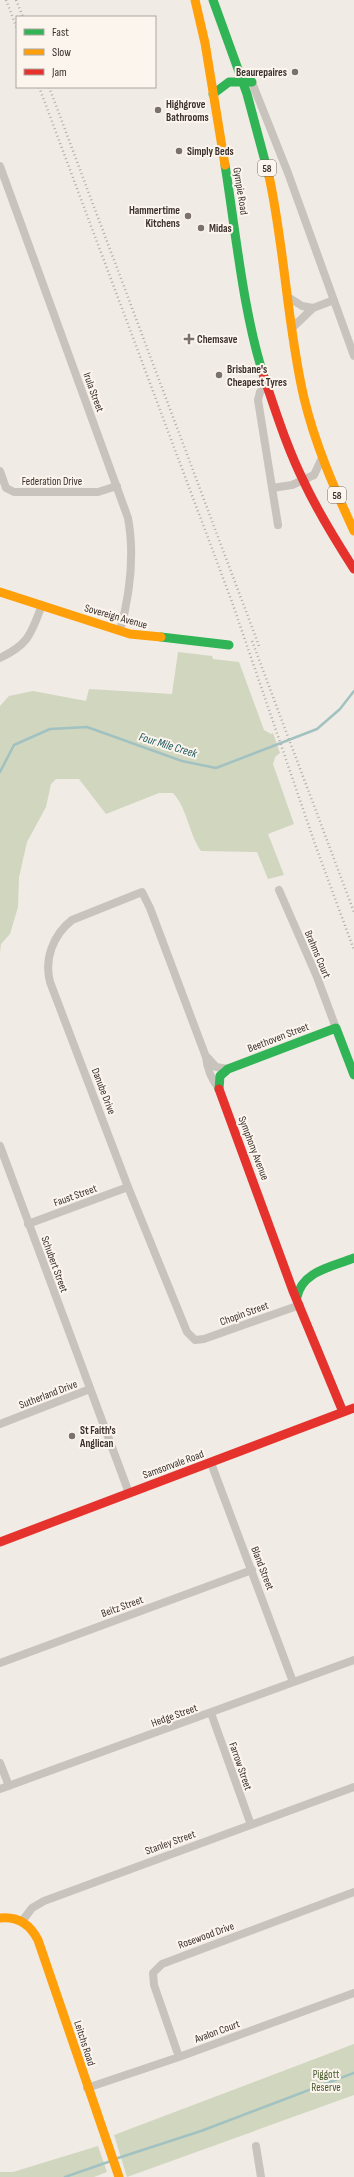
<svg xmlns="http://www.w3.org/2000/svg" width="354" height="2177" font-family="'Sofia Sans Condensed',sans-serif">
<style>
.green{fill:#d1d6bf}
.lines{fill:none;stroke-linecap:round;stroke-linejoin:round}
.stream{stroke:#a1c2c1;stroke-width:2.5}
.street{stroke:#c9c3be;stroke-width:8}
.fast{stroke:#30b455;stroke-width:9}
.slow{stroke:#ff9f0a;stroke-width:9}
.jam{stroke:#e5322d;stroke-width:9}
.rail{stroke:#b1aca8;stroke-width:2.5;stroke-dasharray:1 3;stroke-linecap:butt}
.poi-dot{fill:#7a716c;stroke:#fbf5ee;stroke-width:1.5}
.labels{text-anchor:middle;stroke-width:4;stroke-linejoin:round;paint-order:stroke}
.shield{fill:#fbf5ee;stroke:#756b66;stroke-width:1}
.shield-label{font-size:10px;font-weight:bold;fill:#3b302b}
.poi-label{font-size:11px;font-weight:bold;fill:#3b302b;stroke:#fbf5ee;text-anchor:start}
.street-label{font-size:11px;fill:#3b302b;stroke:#fbf5ee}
.park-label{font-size:11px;fill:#4a5a2e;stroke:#fbf5ee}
.water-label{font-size:12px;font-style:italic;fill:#1f5a5e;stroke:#fbf5ee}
</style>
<rect width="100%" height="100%" fill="#f0ebe5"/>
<path class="green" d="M178 652 212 656 213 659 239 662 264 730 271 734 273 733 280 753 275 757 273 764 294 824 268 834 284 875 268 879 257 852 201 851C188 832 188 810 173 793H159L106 814 79 779H56L51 784 46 807 27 842 19 877 18 907 10 934 1 944 0 953V706L9 696 33 691 86 701 89 689 172 694Z
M354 2044V2095L127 2177 114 2135Z
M98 2146 107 2172 94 2177H0V2172H13Z"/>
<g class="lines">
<path class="stream" d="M0 772 14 745 50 729 87 727 182 761 216 768 317 729 340 709 354 691
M115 2159 201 2131 354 2073
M65 2177 111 2161"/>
<path class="street" d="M251 80 288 173 354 356
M0 166 128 518C135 556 130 594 120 631
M288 297 302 306 313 308
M292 328 313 308 334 300
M267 385 260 392 258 400 278 525
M0 471 6 488 14 492H98L117 486
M272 488 292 485 314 475 322 458
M0 658C29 644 31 634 42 605
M279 890 317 977 336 1028
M207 1057 216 1067 228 1069
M219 1089C212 1080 207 1068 206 1057L150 908 142 892 72 920C53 935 44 959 50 982L128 1187 187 1332 195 1340 204 1339 300 1305
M0 1146 129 1493
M28 1224 128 1187
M0 1424 90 1389
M211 1463 293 1682
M0 1663 252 1570
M211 1713 251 1825
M0 1763 9 1786
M0 1789 354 1660
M23 1920 32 1908 44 1901 354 1787
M179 2057 154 1985 153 1973 162 1964 354 1892
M87 2088 179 2057 354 1993
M256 2146 261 2177"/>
<path class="fast" d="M213 0 247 94 269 176
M213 94 229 82H252
M225 165C236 233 243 312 264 377
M161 637 229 645
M219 1089 220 1076 228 1069 336 1028 354 1075
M297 1297C302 1271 332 1267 354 1258"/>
<path class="slow" d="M195 0 205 43 225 165
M269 176C285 250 287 325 304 398 315 444 334 488 354 531
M0 592 130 634 161 637
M0 1918C18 1916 30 1924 38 1940L119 2177"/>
<path class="jam" d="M264 377C276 412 287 448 304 482 318 512 336 541 354 569
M219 1089 293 1291 343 1412
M0 1542 354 1408"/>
<path class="rail" d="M6 0 17 29
M16 0 23 17
M39 87 232 602 315 844 354 950
M49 87 259 646
M252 641 354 912"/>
</g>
<g class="poi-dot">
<circle cx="295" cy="72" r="4"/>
<circle cx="158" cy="110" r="4"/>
<circle cx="179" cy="151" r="4"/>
<circle cx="188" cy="216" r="4"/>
<circle cx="201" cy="228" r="4"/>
<path d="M187 333h4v4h4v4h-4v4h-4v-4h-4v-4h4z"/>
<circle cx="219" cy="375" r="4"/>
<circle cx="72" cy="1436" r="4"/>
</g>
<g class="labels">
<g class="shield">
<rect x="258" y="160" width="18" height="16" rx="3"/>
<rect x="328" y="487" width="18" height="16" rx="3"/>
</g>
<g class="shield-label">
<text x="267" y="172">58</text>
<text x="337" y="499">58</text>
</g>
<g class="poi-label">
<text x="287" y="76" text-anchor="end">Beaurepaires</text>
<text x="166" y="108">Highgrove<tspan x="166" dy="13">Bathrooms</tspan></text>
<text x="187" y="155">Simply Beds</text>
<text x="180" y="214" text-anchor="end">Hammertime<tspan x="180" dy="13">Kitchens</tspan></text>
<text x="209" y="232">Midas</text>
<text x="197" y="343">Chemsave</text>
<text x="227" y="373">Brisbane's<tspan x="227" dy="13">Cheapest Tyres</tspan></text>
<text x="80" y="1434">St Faith's<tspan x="80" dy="13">Anglican</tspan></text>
</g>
<g class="street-label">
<text transform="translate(241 191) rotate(81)" y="4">Gympie Road</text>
<text transform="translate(94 392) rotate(70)" y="4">Irula Street</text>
<text x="52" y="485">Federation Drive</text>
<text transform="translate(116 616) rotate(16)" y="4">Sovereign Avenue</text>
<text transform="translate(318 954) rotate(67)" y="4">Brahms Court</text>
<text transform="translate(278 1037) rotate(-21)" y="4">Beethoven Street</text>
<text transform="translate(104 1091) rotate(69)" y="4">Danube Drive</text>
<text transform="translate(254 1148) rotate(69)" y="4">Symphony Avenue</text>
<text transform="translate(75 1195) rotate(-20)" y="4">Faust Street</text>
<text transform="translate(55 1264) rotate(70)" y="4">Schubert Street</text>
<text transform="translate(244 1313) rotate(-20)" y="4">Chopin Street</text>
<text transform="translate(48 1394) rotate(-21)" y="4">Sutherland Drive</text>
<text transform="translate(173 1464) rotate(-20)" y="4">Samsonvale Road</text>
<text transform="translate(263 1568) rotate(69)" y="4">Bland Street</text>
<text transform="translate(122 1606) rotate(-20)" y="4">Beitz Street</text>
<text transform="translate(174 1715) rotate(-20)" y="4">Hedge Street</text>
<text transform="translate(241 1766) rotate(71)" y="4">Farrow Street</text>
<text transform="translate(170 1842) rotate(-20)" y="4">Stanley Street</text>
<text transform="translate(206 1935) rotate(-20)" y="4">Rosewood Drive</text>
<text transform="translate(217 2031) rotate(-20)" y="4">Avalon Court</text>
<text transform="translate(85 2043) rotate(72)" y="4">Leitchs Road</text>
</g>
<g class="park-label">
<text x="326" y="2078">Piggott<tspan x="326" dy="13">Reserve</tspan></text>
</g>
<g class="water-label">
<text transform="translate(168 745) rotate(17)" y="4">Four Mile Creek</text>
</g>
</g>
<rect x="16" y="16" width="140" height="72" fill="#fbf5ee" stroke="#aea6a0"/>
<rect x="24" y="29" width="20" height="6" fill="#30b455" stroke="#aea6a0"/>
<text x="52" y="36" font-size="12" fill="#3b302b">Fast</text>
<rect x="24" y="49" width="20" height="6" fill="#ff9f0a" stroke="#aea6a0"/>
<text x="52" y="56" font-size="12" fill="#3b302b">Slow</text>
<rect x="24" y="69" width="20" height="6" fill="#e5322d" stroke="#aea6a0"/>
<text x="52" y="76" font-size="12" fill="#3b302b">Jam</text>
</svg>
